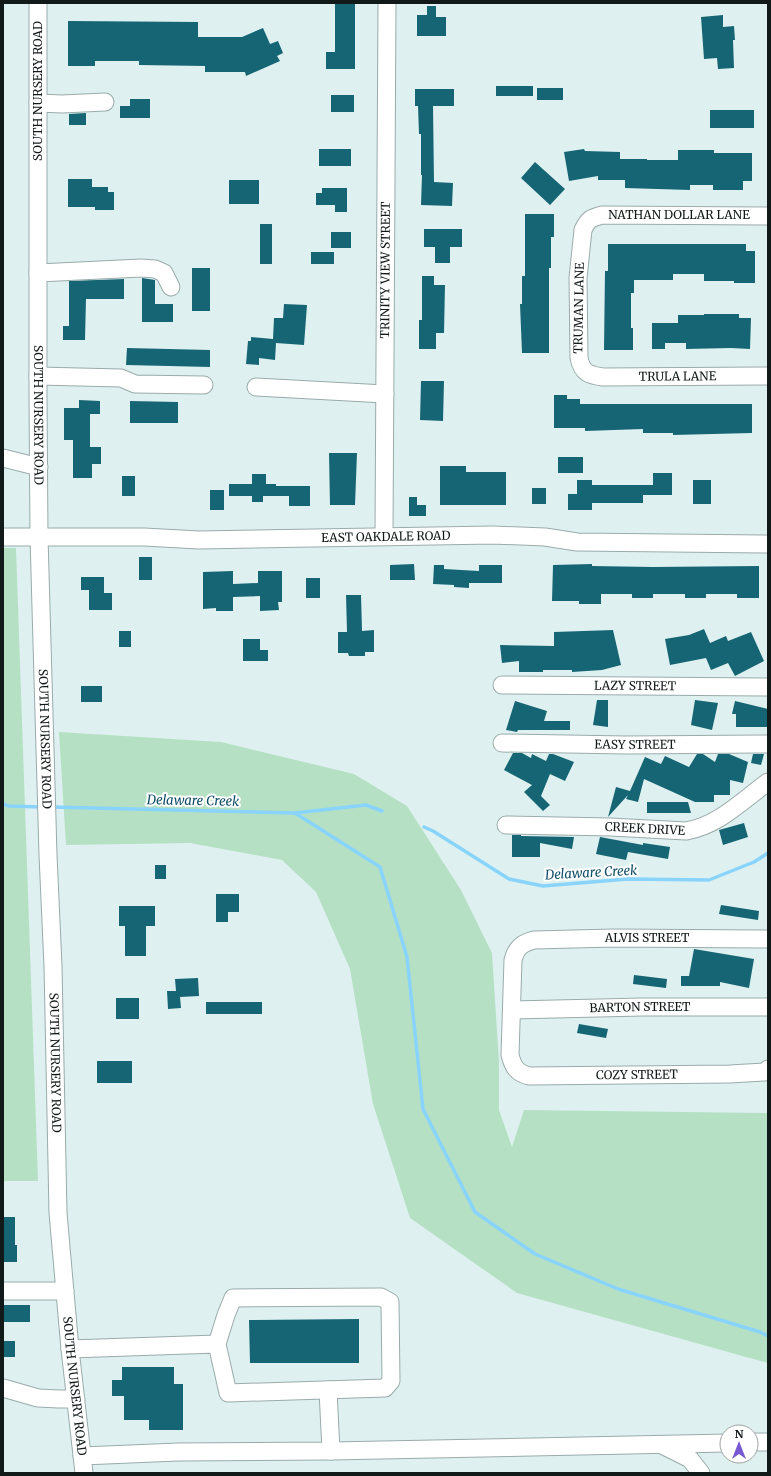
<svg xmlns="http://www.w3.org/2000/svg" width="771" height="1476" font-family="Merriweather,serif">
<style>
.green{fill:#b5e0c4}
.lines{fill:none;stroke-linecap:round;stroke-linejoin:round}
.stream{stroke:#88d4fc;stroke-width:3.5}
.building{fill:#166574}
.minor-casing{stroke:#99abaa;stroke-width:19}
.minor{stroke:#fff;stroke-width:17}
.labels{text-anchor:middle;stroke-width:4;stroke-linejoin:round;paint-order:stroke}
.street-label{font-size:12px;fill:#121919;stroke:#fff}
.water-label{font-size:13px;font-style:italic;fill:#0e4c67;stroke:#fff}
</style>
<rect width="100%" height="100%" fill="#def1f0"/>
<path class="green" d="M3 548H16L38 1181H3Z
M59 732 221 742 354 774 407 806 461 890 492 953 499 1062V1110L512 1147 524 1110 768 1113V1363L517 1293 410 1218 373 1104 350 969 316 892 282 860 190 843 66 845Z"/>
<g class="lines">
<path class="stream" d="M3 804 9 806 41 807
M52 807 295 813 366 805 382 811
M295 813 380 867 407 957 423 1109 475 1212 535 1254 618 1289 760 1332 768 1336
M424 827 433 831 509 879 543 886 628 879 709 880 754 862 768 853"/>
</g>
<path class="building" d="M335 3H355V69H326V52H335Z
M427 6H436V17H446V36H417V15H427Z
M723 15V27L734 26 735 40H733L734 68 718 69 717 58 704 59 701 17Z
M68 21 198 22V37H242L263 28 270 44 278 41 283 53 277 56 280 61 246 76 245 72H205V66L139 65V61H95V66H68Z
M496 86H533V96H496Z
M537 88H563V100H537Z
M415 89H454V106H433L434 182 453 183 452 206 421 205 422 175H421V134H419L418 106H415Z
M331 95H354V112H331Z
M130 99H150V118H120V106H130Z
M710 110H754V128H710Z
M86 113V125H69V114Z
M319 149H351V166H319Z
M584 149 585 151 620 152V159H647V160H678V150H714V153H752V181H743V190H713V185H690V190L625 188V180H598V176L569 181 564 152Z
M535 162 565 189 550 205 521 178Z
M68 179H92V187H108V192H114V210H95V207H68Z
M229 180H259V204H229Z
M322 188H347V212H335V205H316V193H322Z
M525 214H554V237H551V268H549V353H522L520 304H522V276H525Z
M260 224H272V264H260Z
M424 229H462V247H450V263H435V247H424Z
M331 232H351V248H331Z
M608 244H746V251H755V283H734V281H704V274H673V280H634V293H631V328H633V350H604L605 271H608Z
M311 252H334V264H311Z
M192 268H210V311H192Z
M422 276H434V285H445L444 333H436V349H419V320H422Z
M142 278 155 280V304H173V322H142Z
M124 279V299H86L85 340H63V326H69V281Z
M284 304 307 305 304 345 276 343 275 360 259 358V365L246 364 248 341H251V337L273 339 274 318H283Z
M704 314H739V318H751L750 349 731 348 686 349V343H665V349H652V323H678V315H704Z
M127 348 210 350V367L126 365Z
M421 381H444L443 421 420 420Z
M554 395H567V399H580V404H752V433L673 435V433H643V429L585 431V428H554Z
M79 400 100 401V414H90V447H101V464H92V478H73V440H64V408H79Z
M130 401 178 402V423H130Z
M329 453H357L355 505H330Z
M558 457H583V473H558Z
M440 466H466V472H506V505H440Z
M653 473H672V495H643V503H592V510H568V494H577V480H592V485H653Z
M252 474H266V484H276V486H310V506H289V496H263V502H252V496H229V484H252Z
M122 476H135V496H122Z
M693 480H711V504H693Z
M532 488H546V504H532Z
M210 490H224V510H210Z
M409 497H417V505H426V516H409Z
M139 557H152V580H139Z
M414 564 415 580H390V565Z
M592 564V566L653 567 759 566V598H737V594H706V598H685V594H653V598H632V594H601V604H579V601H552L553 565Z
M434 565H444V569L479 571V565H502V583H469V588L454 587V585L433 584Z
M233 571V584L258 583V571H282V602H278L279 610 260 611V596L233 597V611H216V608L203 609V572Z
M81 577H104V593H112V610H89V590H81Z
M306 578H320V598H306Z
M346 595H361L362 631 374 630V652H365V656H349L348 653H338V632H347Z
M704 629 710 643 726 636 728 641 751 632 764 661 735 676 728 663 711 670 706 658 670 665 665 639 689 635Z
M613 630 621 665 602 670 572 672V670H543V672H519V661L502 663 500 645 554 646V632Z
M119 631H131V647H119Z
M243 639H260V650H268V661H243Z
M81 686H102V702H81Z
M597 700H608V727L593 725Z
M695 700 718 703 712 730 691 725Z
M515 701 547 711 544 721H570V730H518L517 732 506 730Z
M735 701 768 709V727H736V714H732Z
M513 753H522L531 758 532 754 546 761 549 754H553L574 762 565 781 550 774 541 796 550 805 543 811 524 792 532 785 504 770Z
M697 754H703L715 762 718 754H729L748 762 743 783 730 780V795H714V802H695L644 779 638 802 626 799 628 795 608 817 616 787 630 791 645 757 661 764 665 756 689 767Z
M753 754H764L761 765 751 763Z
M647 802H688L691 813H647Z
M744 823 748 837 723 845 719 830Z
M512 835H521V836L574 837 572 849 540 843V857H512Z
M600 837 643 845V843L670 847 668 859 628 852 626 860 596 854Z
M155 865H166V879H155Z
M216 894H239V912H228V922H216Z
M721 905 759 911 758 920 719 914Z
M119 906H155V926H146V956H125V926H119Z
M694 949 754 959 749 988 720 982V986H681V976H689Z
M634 975 667 979 666 988 633 984Z
M198 978 199 996 180 997 181 1008 168 1009 167 991H176L175 979Z
M116 998H139V1019H116Z
M206 1002H262V1014H206Z
M579 1024 608 1029 606 1038 577 1033Z
M97 1061H132V1083H97Z
M3 1217H15V1245H17V1262H3Z
M4 1305H30V1322H4Z
M359 1319V1363H250L249 1320Z
M3 1341H15V1357H3Z
M122 1367H174V1384H183V1430H149V1420H124V1396H112V1380H122Z"/>
<g class="lines">
<g class="minor-casing">
<g id="minor">
<path id="s1" d="M38 3V395L39 537 48 855 53 966 58 1213 70 1349 84 1473"/>
<path d="M38 103 62 104 105 102"/>
<path id="s2" d="M768 216 602 215C591 218 588 219 583 230L578 278 579 358C582 373 589 375 603 377L768 376"/>
<path d="M38 273 141 268 155 269 164 273 171 287"/>
<path d="M38 376 121 378 135 384 204 385"/>
<path d="M256 387 385 394"/>
<path d="M3 458 39 467"/>
<path id="s3" d="M384 536 387 3"/>
<path id="s4" d="M3 537H144L199 540 493 535 545 537 577 542 768 544"/>
<path id="s5" d="M502 685 768 687"/>
<path id="s6" d="M502 743 626 745 768 744"/>
<path id="s7" d="M506 825 611 827 686 831C718 826 743 800 768 782"/>
<path id="s8" d="M768 939 613 938 534 940C522 943 516 948 513 960L510 1055C513 1067 517 1073 529 1076L730 1074 765 1072 768 1069"/>
<path id="s9" d="M512 1010 642 1007H768"/>
<path d="M3 1291H65"/>
<path d="M70 1349 217 1344 226 1315 233 1298 381 1297 390 1302 391 1381 385 1388 228 1393 217 1344"/>
<path d="M3 1388 38 1398 59 1399H76"/>
<path d="M751 1442H768"/>
<path d="M662 1445 690 1459 701 1473"/>
<path d="M331 1451 727 1443"/>
<path d="M82 1456 178 1452 331 1451 328 1390"/>
</g>
</g>
<use href="#minor" class="minor"/>
</g>
<g class="labels">
<g class="street-label">
<text transform="translate(38 91) rotate(-90)" y="4">SOUTH NURSERY ROAD</text>
<text x="679" y="219">NATHAN DOLLAR LANE</text>
<text dy="4" stroke="none"><textPath href="#s3" startOffset="266">TRINITY VIEW STREET</textPath></text>
<text transform="translate(579 308) rotate(-89)" y="4">TRUMAN LANE</text>
<text dy="4" stroke="none"><textPath href="#s2" startOffset="428">TRULA LANE</textPath></text>
<text dy="4" stroke="none"><textPath href="#s1" startOffset="412">SOUTH NURSERY ROAD</textPath></text>
<text dy="4" stroke="none"><textPath href="#s4" startOffset="383">EAST OAKDALE ROAD</textPath></text>
<text dy="4" stroke="none"><textPath href="#s5" startOffset="133">LAZY STREET</textPath></text>
<text dy="4" stroke="none"><textPath href="#s1" startOffset="736">SOUTH NURSERY ROAD</textPath></text>
<text dy="4" stroke="none"><textPath href="#s6" startOffset="133">EASY STREET</textPath></text>
<text dy="4" stroke="none"><textPath href="#s7" startOffset="139">CREEK DRIVE</textPath></text>
<text x="647" y="942">ALVIS STREET</text>
<text dy="4" stroke="none"><textPath href="#s9" startOffset="128">BARTON STREET</textPath></text>
<text dy="4" stroke="none"><textPath href="#s1" startOffset="1060">SOUTH NURSERY ROAD</textPath></text>
<text dy="4" stroke="none"><textPath href="#s8" startOffset="498">COZY STREET</textPath></text>
<text dy="4" stroke="none"><textPath href="#s1" startOffset="1384">SOUTH NURSERY ROAD</textPath></text>
</g>
<g class="water-label">
<text transform="translate(193 800) rotate(1)" y="5">Delaware Creek</text>
<text transform="translate(591 872) rotate(-3)" y="5">Delaware Creek</text>
</g>
</g>
<rect width="771" height="1476" fill="none" stroke="#121919" stroke-width="8"/>
<g transform="translate(739 1444)"><circle r="19" fill="#ffffff" stroke="#a0a3a3"/>
<path d="M0-3L7 15L0 10L-7 15Z" fill="#7659d3"/>
<text y="-6" font-size="11" font-weight="bold" text-anchor="middle" fill="#121919">N</text>
</g>
</svg>
